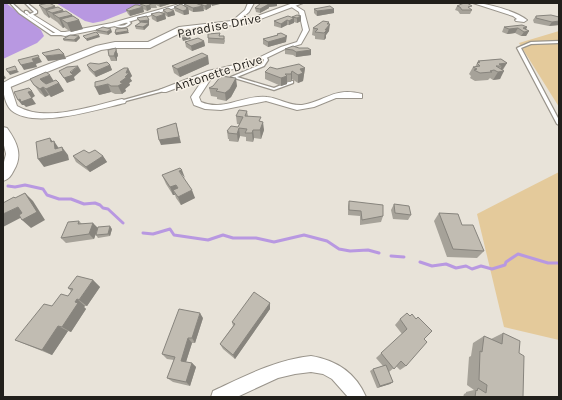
<svg xmlns="http://www.w3.org/2000/svg" width="562" height="400" font-family="Karla,sans-serif">
<style>
.green{fill:#e4ca9b}
.water{fill:#b898e1}
.lines{fill:none;stroke-linecap:round;stroke-linejoin:round}
.stream{stroke:#b898e1;stroke-width:3}
.lane-casing{stroke:#99948b;stroke-width:2.5}
.street-casing{stroke:#99948b;stroke-width:2}
.secondary-casing{stroke:#99948b;stroke-width:2}
.lane{fill:#fff;fill-rule:evenodd}
.street{fill:#fff;fill-rule:evenodd}
.secondary{fill:#fff;fill-rule:evenodd}
.wall{fill:#a6a299}
.shaded-wall{fill:#87847d}
.building{fill:#c1bcb2;stroke:#87847d}
.labels{text-anchor:middle;stroke-width:3;stroke-linejoin:round;paint-order:stroke}
.far-street-label{font-size:13px;fill:#211f1b;stroke:#f6f0e6}
</style>
<rect width="100%" height="100%" fill="#e8e3d9"/>
<path class="green" d="M559 31V107L519 43Z
M559 172V340L504 327 477 214Z"/>
<path class="water" d="M3 3H6L41 30 44 36 37 43 3 59Z
M56 3H153L136 8 103 21 93 23 85 21Z"/>
<g class="lines">
<path class="stream" d="M8 186 15 187 25 185 43 189 47 195 59 199H71L84 204 95 203 100 205 103 208 108 209 123 223
M143 233 153 234 170 229 174 235 208 240 223 235 233 238H256L274 242 304 235 327 241 339 249 350 251 368 250 379 253
M391 256 404 257
M420 262 432 266 446 264 456 268 466 266 472 269 481 266 492 269 505 265 506 262 518 254 548 263H559"/>
<g class="lane-casing">
<path id="lane" d="M10 3H12L21 11 53 33H62L63 34 62 35H51L19 13Z
M25 3H27L37 11V13L30 16 25 13V11H27L30 14 34 12Z
M125 20H127L131 23C126 29 118 28 112 25L113 24C119 26 123 27 128 23L125 22Z
M559 41V43L531 44 521 48 559 120V125L557 124 517 48 531 42Z
M264 56H266L268 60 264 66 237 77 274 88 291 81H293V83L274 90 231 77 262 64 264 60Z
M163 89H164V91L122 102 120 101Z"/>
</g>
<g class="street-casing">
<path id="street" d="M183 3H191L115 26 65 36 57 34 27 15 32 14 61 32H65L112 23Z
M248 3H254L249 12 234 25H230V23L245 10Z
M473 3C487 3 516 11 527 20L524 22 516 21 515 20 517 19 513 16Z
M293 4 304 11 309 30 301 44 285 49 256 63 214 74 199 97 201 102C224 112 244 94 267 97 279 98 289 106 302 105 327 101 333 87 362 94V98H336L314 107 297 110 266 101 221 110 205 109 194 105 191 97 204 78 166 92H163L159 90 208 71 252 61 281 47 297 42 303 30 299 12 290 6Z
M6 83 10 85 17 106C46 123 91 106 122 99L126 101 125 103C98 109 34 130 11 110 5 104 3 92 3 84Z
M311 356C336 360 356 373 366 397H348L332 379 323 374 311 372 295 374 278 378 237 397H211L213 391C245 376 275 360 311 356Z"/>
</g>
<g class="secondary-casing">
<path id="secondary" d="M293 3H303L250 23 184 31 150 48H115L101 50 3 90V83L10 79 96 46 115 42H148L179 27 249 19Z
M3 127 7 128C17 142 23 155 14 170 11 176 9 179 3 181V166L6 154 3 141Z"/>
</g>
<use href="#lane" class="lane"/>
<use href="#street" class="street"/>
<use href="#secondary" class="secondary"/>
</g>
<path class="wall" d="M142 3H170V4L160 7 156 5 157 8H151V9L147 11 143 9 144 12 130 16 128 14 126 10 141 6 140 4Z
M189 3H220V4L211 5V7L206 10 203 9 204 11 193 12 189 10V14L184 15 175 11 174 7 185 6 184 4Z
M265 3H277V6L269 7V8L260 13 256 12 255 8Z
M39 5 55 6V7L72 15 73 16 79 20 83 29 71 32 65 28V27L63 28 57 22 51 18 50 17 49 18 44 14Z
M457 6 471 9 472 10 470 14H460L458 11 455 10Z
M314 9H334V13L317 16 314 13Z
M163 10 174 11 175 15 168 17 165 15 166 19 157 22 152 19 151 14H164Z
M301 16V21L297 23 294 22 289 25H287L281 28 274 26V21L292 17Z
M536 16 559 17V25L549 26 534 23 533 20Z
M137 18 149 23H148H149V25L144 30 136 29 135 26 140 23 138 20Z
M329 22V31L326 35V38L324 40 315 39V36L312 35 313 28Z
M504 27 526 29 529 31 526 36H521L515 33 507 34 502 32Z
M96 30 112 32 108 35 97 33Z
M277 34 286 41V42L268 47 263 44V39L277 35Z
M79 36 80 38 76 42 64 41 63 39Z
M220 36H224L225 41 224 44 208 43V38Z
M204 41 205 46 192 51 186 47 185 42Z
M299 48 311 50V55L296 57 293 55 285 54V49Z
M118 53V56L117 57V61H111L109 56Z
M501 59 507 63 503 70 500 79 493 80 490 78 488 80 475 81 470 78 471 76 469 74 473 67H475L478 61Z
M99 64 110 65 112 70 96 77 89 70 87 65Z
M209 64 180 77 174 73 172 66Z
M128 68 132 76 130 78 132 81 129 83 130 85 125 89 126 91 122 94H115L111 92 99 95 104 80Z
M305 68 303 81 298 83 292 79 291 82H287V84L281 86 265 79V72L277 69Z
M30 79 54 81 59 83 64 91 51 97 49 95 45 97 40 93Z
M237 86 231 97 226 101 217 99V97L211 96 209 88Z
M247 111 248 116 261 122 264 130 261 139 254 138 253 142 246 141V137L240 136 238 142 229 141V139H228L227 131 238 127 239 124H237L236 116Z
M89 153 103 156 107 162 90 172 76 162 73 156Z
M162 175 184 179 195 198 181 205 176 198 175 195H173L166 184Z
M349 201 383 216 381 222 360 225V216L348 215V206Z
M394 204 411 215 408 220 393 219 391 210Z
M439 213 462 225 484 251 477 258 447 257 434 221Z
M79 221 82 224 98 228 94 239 66 243 61 238Z
M112 229 110 236 98 238 96 235Z
M93 280 100 287 87 306H85L84 307 86 309 71 332 68 331 52 355 27 345 15 340 52 306 68 296 71 291 68 288Z
M270 303V309L235 359 223 349 220 344 233 326 232 322Z
M203 318 195 343H192L186 362 192 363 196 367 190 386 173 382 167 378 174 360 167 359 162 354Z
M400 319 424 339 406 366 400 370 396 366 389 372 393 382 390 384 377 388 370 371 373 369 383 366 376 358 402 334 395 325Z
M503 333 519 353 523 397H463L464 394 466 393V392L474 390 467 385 469 357 471 356 473 343 484 336 491 339Z"/>
<path class="shaded-wall" d="M159 3H170V4L160 7Z
M210 3H211V7L206 10 205 6Z
M211 3H220V4L212 6Z
M267 3H277V6L269 7V8L260 13V9L267 5Z
M150 5 151 9 147 11 146 6Z
M55 6 57 12 63 10 67 16 72 15 75 21 79 20 83 29 71 32 67 23 61 19 65 27 63 28 59 18 53 14 57 22 52 13 46 10 50 17 49 18 45 9Z
M203 6 204 11 193 12V8Z
M143 7 144 12 130 16 129 11Z
M186 8H188L189 14 184 15 183 11Z
M334 9V13L317 16V11Z
M174 11 175 15 168 17 167 13Z
M165 14 166 19 157 22 156 17Z
M301 16V21L297 23V18Z
M294 18V23L289 25V21Z
M149 20V23L141 24 140 21Z
M287 20V25L281 28V24Z
M559 21V25L549 26 552 22Z
M329 22 328 26 330 24 329 31 326 35V38L324 40 325 30 327 24Z
M149 23V25L144 30 143 27Z
M527 27 525 32 529 31 526 36H521L524 32 523 28Z
M518 28 515 33 507 34 509 29Z
M111 29 112 32 108 35 107 32Z
M128 31 129 33 116 35 115 33Z
M99 35 100 37 87 41 86 39Z
M79 36 80 38 76 42 74 40Z
M287 36 286 42 268 47V42Z
M190 37 191 39 183 41 182 38Z
M204 41 205 46 192 51 191 46Z
M116 48 118 56 117 57V61L114 56Z
M311 50V55L296 57V52Z
M64 54 66 59 48 61 45 56Z
M208 56 209 64 180 77 177 69Z
M39 57 42 62 36 64 37 67 24 70 21 65 32 59Z
M507 63 502 70 499 71 502 66 499 64Z
M110 65 112 70 96 77 94 72Z
M78 66 81 71 74 77 75 80 67 83 64 78Z
M128 68 132 76 130 78 132 81 129 83 130 85 125 89 126 91 122 94 118 86 120 82 125 77 126 73Z
M305 68 303 81 298 83V75L300 69Z
M17 70 19 72 10 75 8 72Z
M292 71V79L291 82V74Z
M504 71 500 79 493 80 498 72Z
M3 74 6 78 3 80Z
M50 75 55 83 45 87 40 79Z
M287 76V84L281 86V78Z
M236 78 237 86 231 97 226 101 225 93Z
M59 83 64 91 51 97 46 89Z
M108 84 111 92 99 95 95 87Z
M43 87 49 95 45 97 40 89Z
M32 91 35 96 32 98 36 104 26 107 24 105H22L18 100 28 92Z
M263 122 264 130 261 139 260 130Z
M176 123 181 143 161 145 159 140Z
M239 128 240 136 238 142 237 134Z
M253 130 254 138 253 142 252 133Z
M50 138 54 143V141L60 150 62 147 68 155 69 160 44 167 38 159 51 142Z
M103 156 107 162 90 172 86 167Z
M182 170 185 178 179 171Z
M176 185 179 193 173 190 175 195H173L170 187Z
M192 190 195 198 181 205 178 197Z
M25 193 33 201 45 220 31 228 22 220Z
M18 207 26 215 3 227V214Z
M93 223 98 228 94 239 89 234Z
M110 226 112 229 110 236 108 234Z
M93 280 100 287 87 306 79 300Z
M77 299 85 306 84 307 86 309 71 332 62 327 75 302Z
M270 303V309L235 359 233 355Z
M200 313 203 318 195 343 192 338Z
M58 326 68 331 52 355 42 350Z
M188 338 192 343 185 365 181 361Z
M192 363 196 367 190 386 186 382Z
M393 382 390 384 377 388 380 386Z"/>
<path class="building" d="M49 3 55 6 45 9 39 5Z
M142 3H156L150 4V5L146 6 140 4Z
M189 3H195L203 6 193 8 184 4Z
M198 3H210L205 6Z
M261 3H263L269 4 260 9 255 8Z
M464 3H467L472 6 468 7 472 10H462L460 7 457 6Z
M181 4 188 8H186L188 9 183 11 174 7Z
M135 5H138L143 7 129 11 126 10Z
M330 6 334 9 317 11 314 9Z
M58 7 63 10 52 13 46 10Z
M168 8 174 11 167 13 163 10Z
M66 11 72 15 59 18 53 14Z
M159 12 165 14 156 17 151 14Z
M297 15 301 16 297 18 292 17Z
M551 15 559 17V21L552 22 536 18V16Z
M73 16 79 20 67 23 61 19Z
M147 16 149 20 140 21 137 18Z
M288 16 294 18 289 21 287 20 281 24 274 21Z
M323 21 329 22 327 24H330L325 30H327L324 33 315 32 318 29 313 28Z
M141 22 149 23 143 27 135 26Z
M522 25 527 27 523 28 529 31 524 32 518 28 509 29 504 27Z
M103 27 111 29 107 32 96 30Z
M127 28 128 31 115 33 116 29Z
M96 32 99 35 86 39 83 36Z
M220 33 219 36H224V39L208 38V34Z
M281 33 287 36 285 37H286L268 42 263 39 278 35 277 34Z
M187 34 190 37 182 38 180 36Z
M70 35 79 36 74 40 63 39Z
M198 38 204 41 191 46 185 42Z
M293 46 299 48H308L311 50 296 52 293 50 285 49Z
M116 48V51L115 52 114 56H109L108 50Z
M59 49 64 54 45 56 42 53Z
M202 53 208 56 177 69 172 66Z
M38 55 39 57 32 59 34 62 21 65 18 60Z
M501 59 507 63 499 64 502 66H496L504 71 498 72 494 70 490 71 492 72 480 73 474 70 477 69 473 67 480 66 477 63 480 62 478 61Z
M107 62 110 65 94 72 87 65 90 63 99 64Z
M299 64 305 68 300 69 303 73 298 75 292 71 291 74H285L287 76 281 78 265 72 270 67 277 69Z
M15 66 17 70 8 72 6 69Z
M78 66 70 72 73 75 64 78 59 71 67 67Z
M124 68H128L126 73H129L125 77H127L120 82 123 83 118 86H111L108 84 95 87V82L104 80Z
M46 72 50 75 40 79 42 81 46 84 56 80 59 83 46 89 43 87 40 89 34 85 30 79Z
M221 76 236 78 230 89 225 93 216 91 218 89 209 88 213 86Z
M29 88 32 91 28 92 32 98 21 102 20 99 18 100 14 92Z
M239 110 247 111 245 116 261 117 259 121 263 122 260 130H253L252 133H245L247 129 239 128 237 134 228 133V131H227L231 126 238 127 243 117 236 116Z
M176 123 179 137 159 140 157 129Z
M50 138 51 142 54 141 55 149 62 147 63 151 38 159 36 142Z
M84 150 89 153 95 150 103 156 86 167 73 156Z
M180 168 182 170 179 171 192 190 178 197 173 190 178 188 176 185 170 187 162 175Z
M25 193 37 212 22 220 19 215 22 213 18 207 3 214V203L14 197 15 198Z
M349 201 383 205V216L362 220 361 211 349 210Z
M394 204 409 206 411 215 395 213Z
M439 213 458 214 462 225H473L484 251 453 249Z
M79 221 78 224 93 223 89 234 61 238 68 222Z
M110 226 108 234 96 235 98 227Z
M77 276 93 280 79 300 77 299 75 302 78 303 62 327 58 326 42 350 15 340 44 304 52 306 61 294 68 296 73 289 68 288Z
M254 292 270 303 233 355 220 344 235 324 232 322Z
M179 309 200 313 192 338H188L181 361 192 363 186 382 167 378 175 357 162 354Z
M407 313 410 316 412 314 416 319 418 317 432 331 424 339 427 342 406 366 401 361 394 369 381 353 407 329 400 319Z
M503 333 520 341 519 353 524 356 523 397H475L476 390 477 391 478 388 486 393 487 385 479 380 480 351 482 352 484 336 502 344Z
M386 365 393 382 380 386 373 369Z"/>
<g class="labels">
<g class="far-street-label">
<text transform="translate(219 25) rotate(-11)" y="5">Paradise Drive</text>
<text transform="translate(218 72) rotate(-18)" y="5">Antonette Drive</text>
</g>
</g>
<rect width="562" height="400" fill="none" stroke="#211f1b" stroke-width="8"/>
</svg>
